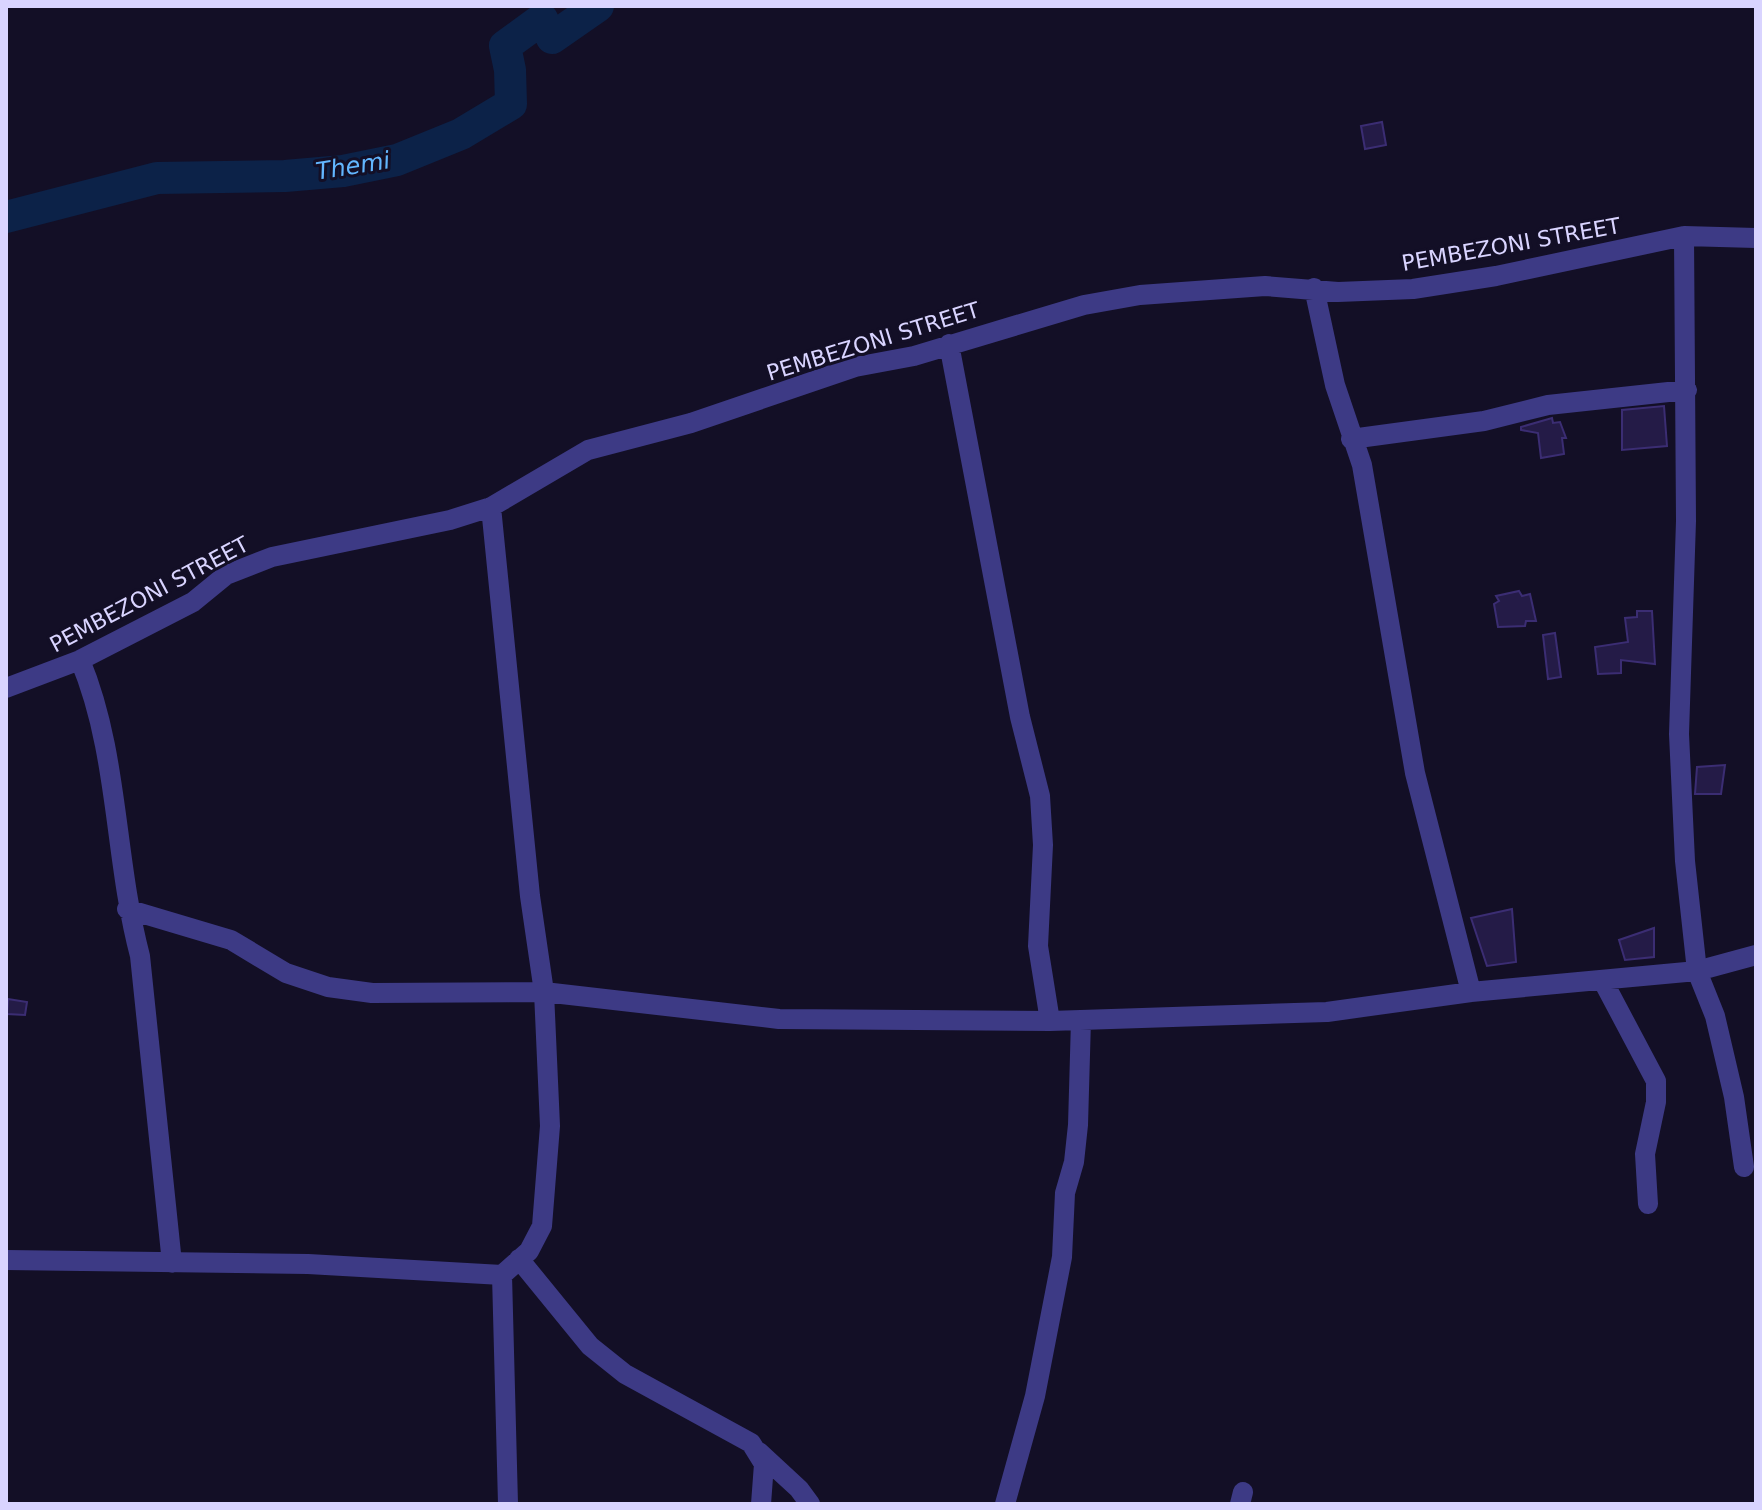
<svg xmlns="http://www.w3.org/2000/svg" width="1762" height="1510" font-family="'DejaVu Sans',sans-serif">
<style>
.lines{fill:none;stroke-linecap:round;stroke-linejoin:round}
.river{stroke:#0c2248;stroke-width:32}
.building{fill:#241b47;stroke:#3b2d73;stroke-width:2}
.minor{stroke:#3d3a85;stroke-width:20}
.labels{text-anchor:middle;stroke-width:6;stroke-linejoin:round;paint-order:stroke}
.street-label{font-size:22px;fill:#d9d4ff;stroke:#130f26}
.water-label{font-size:24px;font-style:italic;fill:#62b6ff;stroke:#130f26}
</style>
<rect width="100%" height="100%" fill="#130f26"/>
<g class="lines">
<path class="river" d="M6 217 157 178 285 176 343 171 397 160 461 134 511 104 510 70 505 46 542 19 552 38 598 6"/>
</g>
<path class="building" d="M1382 122 1386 145 1365 149 1361 126Z
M1664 406 1667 446 1622 450V410Z
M1552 418 1553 423 1560 422 1566 438H1562L1564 454 1541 458 1538 433 1521 430V427Z
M1519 591 1522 596 1530 594 1536 621H1526L1525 626 1498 627 1494 604 1499 601 1496 596Z
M1637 611H1652L1655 664 1621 660V673L1598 674 1595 647 1628 642 1625 618 1637 617Z
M1555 633 1561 677 1548 679 1543 635Z
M1725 765 1721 794H1695L1697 767Z
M1512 909 1516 962 1487 966 1471 918Z
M1654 928V957L1625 960 1619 940Z
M8 999 27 1002 25 1015 7 1014Z"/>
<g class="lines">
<path class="minor" d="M1684 236 1686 521 1679 734 1685 861 1697 971 1715 1016 1734 1097 1744 1167
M1314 288 1335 385 1362 465 1415 773 1471 992
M949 344 1020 717 1040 796 1043 845 1038 946 1050 1021
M1351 439 1484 421 1548 405 1687 390
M491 507 530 896 544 992 550 1126 542 1226 529 1251 502 1275 508 1504
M80 660C119 753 114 858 140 956L172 1263
M6 688 80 660 193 602 226 575 272 557 450 520 491 507 588 450 691 423 855 367 914 356 1084 305 1140 295 1265 286 1338 292 1413 289 1496 276 1684 236 1756 238
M127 909 231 940 286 973 328 987 372 993 544 992 779 1019 1050 1021 1327 1012 1471 992 1697 971 1756 955
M1603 981 1656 1081V1102L1645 1154 1648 1204
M519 1259 590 1346 625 1374 751 1443 764 1464 761 1504
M6 1260 308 1264 502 1275
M759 1452 799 1489 810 1504
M1005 1504 1035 1396 1062 1257 1065 1193 1074 1162 1078 1125 1081 1020
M1240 1504 1243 1492"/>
</g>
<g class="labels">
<g class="street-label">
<text transform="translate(1511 244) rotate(-10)" y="8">PEMBEZONI STREET</text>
<text transform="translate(873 341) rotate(-17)" y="8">PEMBEZONI STREET</text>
<text transform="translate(149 594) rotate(-28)" y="8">PEMBEZONI STREET</text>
</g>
<g class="water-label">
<text transform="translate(353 166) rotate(-9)" y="8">Themi</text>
</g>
</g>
<rect width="1762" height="1510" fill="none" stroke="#d9d4ff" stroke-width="16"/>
</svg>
